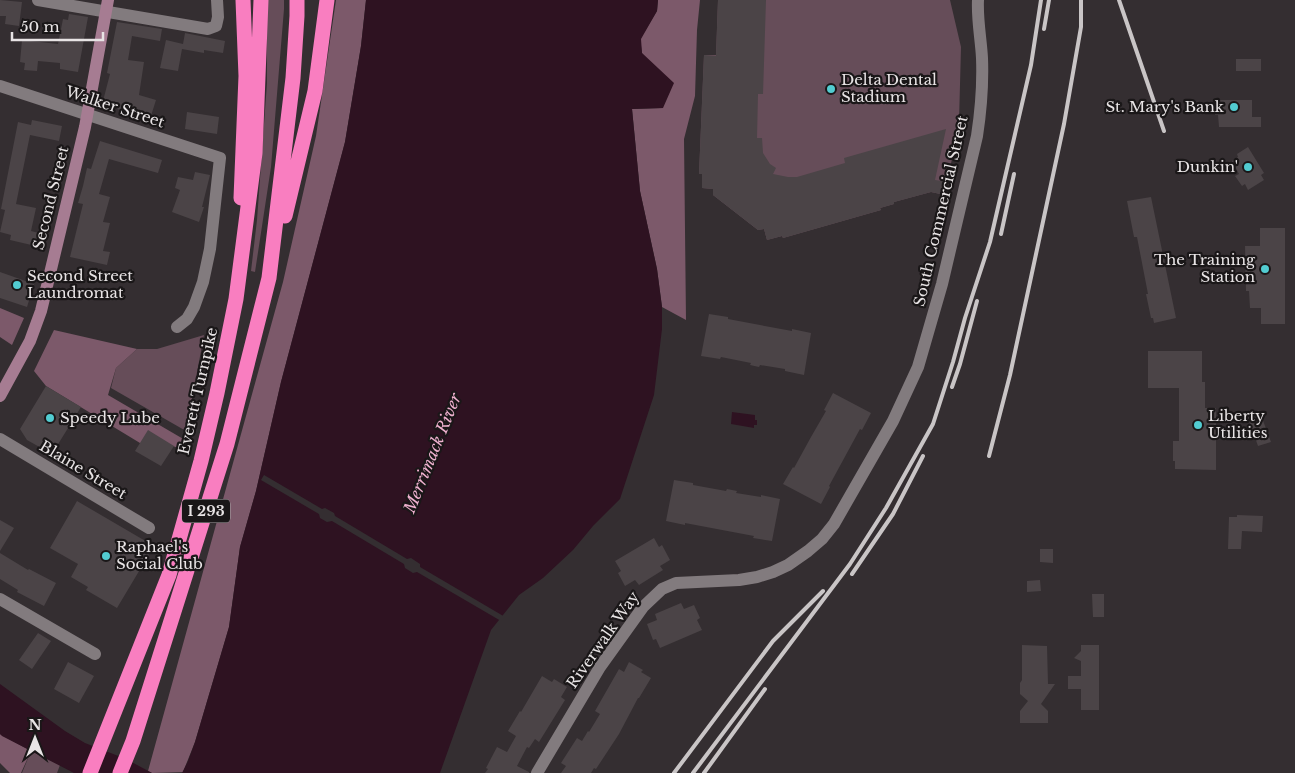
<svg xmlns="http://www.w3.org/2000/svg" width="1295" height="773" font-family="'Libre Baskerville',serif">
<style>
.green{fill:#664d59}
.forest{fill:#7c596a}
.water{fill:#2e1221}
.pier{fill:#342e31}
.building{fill:#4b4447}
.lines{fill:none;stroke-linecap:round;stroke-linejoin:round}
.street{stroke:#827b7e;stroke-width:12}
.secondary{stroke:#a67c92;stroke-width:12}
.highway{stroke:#f97ec0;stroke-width:15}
.rail{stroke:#c9c5c6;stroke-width:4}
.poi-dot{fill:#52ccd1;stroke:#1a1718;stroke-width:2}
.labels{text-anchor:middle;stroke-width:4.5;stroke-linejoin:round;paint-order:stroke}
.shield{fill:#1a1718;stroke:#aaa6a8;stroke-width:1}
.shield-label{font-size:14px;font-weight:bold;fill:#e8e4e5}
.poi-label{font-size:15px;fill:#e8e4e5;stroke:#1a1718;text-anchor:start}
.street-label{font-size:15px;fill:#e8e4e5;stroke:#1a1718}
.water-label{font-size:16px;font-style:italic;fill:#efb1cf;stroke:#1a1718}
</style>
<rect width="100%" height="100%" fill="#342e31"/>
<path class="green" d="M267 0H284V9L271 167 255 272 251 271 257 220 267 83Z
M718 0H950L961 47 959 122 945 195 931 192 894 202V204L880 208 881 210 783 238 782 236 767 240 764 229 758 230 713 195V189L702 188V174H699L704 55H716Z
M204 335 186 431 111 388 116 368 137 349H157Z
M31 751 60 765 57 773H22Z"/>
<path class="forest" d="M336 0H366L361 46 345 142 281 382 256 491 240 547 229 627 195 742 183 772 152 773 148 771 283 282 316 136Z
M658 0H700L697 30 695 96 684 139 686 320 662 307 657 269 640 191 632 109 663 108 642 53 640 39 657 11Z
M0 308 24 318 12 345 0 337Z
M54 330 137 349 116 368 108 395 185 440 183 450 173 446 140 443 46 386 34 371Z
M0 734 31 751 21 773H10L0 763Z"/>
<path class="water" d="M366 0H658L657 11 641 39 642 53 674 83 663 108 632 109 640 191 657 269 662 307V329L654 395 620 499 593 526 573 550 543 578 519 595 491 630 440 773H182L188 761 195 742 229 627 240 547 256 491 281 382 345 142 361 46Z
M732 412 755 415V420H757V425H754V428L731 424Z
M0 684 65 731 85 743 126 759 152 773H74L2 736 0 734Z"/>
<path class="pier" d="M264 475 322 509 325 508 334 513 335 516 407 559 411 558 420 564V567L505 617 501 621 417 572 413 573 405 568 404 564 332 521 327 522 320 518 319 514 261 480Z"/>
<path class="building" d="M0 0 22 2 19 26 5 24 6 16H0Z
M718 0H766L763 94H758L757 138H762L763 153 770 164 776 168 773 174 788 177H797L845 163 844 158 946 129 935 180 948 182 945 195 931 192 894 202V204L880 208 881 210 783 238 782 236 767 240 764 229 758 230 713 195V189L702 188V174H699L704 55 716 56Z
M69 14 88 17 78 72 60 69V63L38 61 37 71 24 70 25 63 20 62 22 40 58 44 63 19 68 20Z
M117 22 162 29 160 41 132 36 128 60 144 62 139 95 156 100 150 119 117 109 118 106 103 101 110 74 107 73Z
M185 33 225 41 223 53 204 50V53L182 49 178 71 160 68 166 40 183 44Z
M1236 59H1261V71H1236Z
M1215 100H1252V117H1261V127H1219L1218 115H1215Z
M187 112 219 117 217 134 185 129Z
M32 120 62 126 59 141 30 135 16 204 36 208 31 231 43 234 40 247 10 240 11 235 0 232 5 210 1 209 18 122 31 125Z
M100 141 162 160 158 173 109 159 99 194 110 197 103 222 110 223 103 251 110 252 107 265 70 257 83 204 78 203 83 186 87 168 91 169Z
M1248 147 1264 173 1261 175 1264 180 1248 190 1245 184 1242 186 1235 176 1239 174 1232 161 1238 157 1237 154Z
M195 172 210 175 202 207H204L199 222 172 212 180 190 175 188 178 177 193 180Z
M1151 197 1176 318 1154 323 1153 318H1151L1146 294H1148L1137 237H1134L1127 201Z
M1260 228H1285V324H1261V308H1250L1249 291H1246L1245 246H1260Z
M0 272 34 284 27 307 0 298Z
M709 314 728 317V319L792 331V329L811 333 804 375 785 371V369L760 365 759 367 750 365 751 363 721 357 720 359 701 356Z
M1148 351H1202V382H1205V408H1216V470L1175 469V461H1173V441H1179V388H1148Z
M46 386 81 407 52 454 27 440 20 429Z
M833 393 871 413 862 430 860 429 829 486 830 487 821 504 783 484 793 467 794 468 811 437 826 411 824 410Z
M1259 410 1271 442 1258 446 1247 415Z
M148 430 174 446 161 466 135 451Z
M674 480 693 483V485L726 491 727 489 737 491 736 493 761 497V495L780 499 772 541 753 538 754 536 685 523V525L666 521Z
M77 501 154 546 117 608 86 590 88 587 71 577 78 564 50 548Z
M1237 515 1263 516 1262 532 1242 531 1241 549H1228L1229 517H1237Z
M0 520 14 528 0 551Z
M654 538 659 547 662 545 670 560 660 566 663 570 639 585 635 580 625 586 618 573 621 571 615 561Z
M1040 549H1053V563L1040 562Z
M0 553 28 570 29 569 56 583 44 606 17 592 18 590 0 579Z
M1040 580 1041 591 1027 592V581Z
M1092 594H1104V617H1093Z
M681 603 684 609 694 605 700 618 697 620 702 630 660 648 656 639 653 640 647 624 657 620 655 614Z
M38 633 51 641 32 669 19 660Z
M1022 645 1047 646 1048 684H1055L1041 704 1048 711V723H1020V711L1028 701 1020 694V683L1022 680Z
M1081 645H1099V710H1081V689H1068V676H1081V661L1074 658 1081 651Z
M68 662 94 676 79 703 54 689Z
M629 662 643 670 641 672 651 678 639 698H638L619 734 596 769 594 768 591 773H561L566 766 561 763 577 738 582 741 588 731 589 732 600 714 595 711 619 669 624 672Z
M542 676 552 682 554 679 567 687 561 697 565 700 539 742 535 739 529 748 527 747 517 766 529 772V773H485L488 769 486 768 497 747 507 752 516 736 508 731 520 711 521 712Z"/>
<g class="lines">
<path class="street" d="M38 0 208 29 216 26 218 17 217 0
M0 86 220 158 210 249 203 282 194 307 187 319 177 327
M0 439 149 528
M0 599 95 654
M537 773 600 667 643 607 662 589 676 583 739 580 757 577 773 572 788 565 808 551 822 539 834 524 893 421 918 367 942 284 977 136C981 110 983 84 982 58 981 39 977 20 978 0"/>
<path class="secondary" d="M0 396 30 341 41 311 85 127 108 0"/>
<path class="highway" d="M241 198 246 76 243 0
M285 216 315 91 327 0
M90 773 169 575 201 461 217 393 236 299 255 153 261 0
M120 773 133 741 227 444 269 278 293 78 297 16V0"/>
<path class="rail" d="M1119 0 1164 131
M1044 29 1049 0
M1001 234 1014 174
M952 387 960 364 977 301
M989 456 1010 375 1064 124 1081 27V0
M852 574 893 514 923 456
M674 773 773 641 823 591
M693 773 850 564 886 508 933 424 953 362 965 318 990 242 1031 65 1041 0
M704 773 765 689"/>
</g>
<g class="poi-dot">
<circle cx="831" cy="89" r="5"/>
<circle cx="1234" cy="107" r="5"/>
<circle cx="1248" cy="167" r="5"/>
<circle cx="1265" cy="269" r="5"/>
<circle cx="17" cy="285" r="5"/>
<circle cx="50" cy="418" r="5"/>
<circle cx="1198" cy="425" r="5"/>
<circle cx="106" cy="556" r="5"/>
</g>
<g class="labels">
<rect class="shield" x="182" y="499.5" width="48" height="23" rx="4"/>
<g class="shield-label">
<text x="206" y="516">I 293</text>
</g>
<g class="poi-label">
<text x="841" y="85">Delta Dental<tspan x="841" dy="17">Stadium</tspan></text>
<text x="1224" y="112" text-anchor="end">St. Mary's Bank</text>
<text x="1238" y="172" text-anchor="end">Dunkin'</text>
<text x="1255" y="265" text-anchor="end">The Training<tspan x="1255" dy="17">Station</tspan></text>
<text x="27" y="281">Second Street<tspan x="27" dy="17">Laundromat</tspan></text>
<text x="1208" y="421">Liberty<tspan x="1208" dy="17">Utilities</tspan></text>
<text x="60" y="423">Speedy Lube</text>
<text x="116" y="552">Raphael's<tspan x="116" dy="17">Social Club</tspan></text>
</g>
<g class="street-label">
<text transform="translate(115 107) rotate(18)" y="5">Walker Street</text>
<text transform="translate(51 198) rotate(-76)" y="5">Second Street</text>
<text transform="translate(941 211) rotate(-77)" y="5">South Commercial Street</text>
<text transform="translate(198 391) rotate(-77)" y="5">Everett Turnpike</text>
<text transform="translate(83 470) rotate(31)" y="5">Blaine Street</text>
<text transform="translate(603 640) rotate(-55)" y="5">Riverwalk Way</text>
</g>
<g class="water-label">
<text transform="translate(432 453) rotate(-68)" y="6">Merrimack River</text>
</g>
</g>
<g transform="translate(35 738)" stroke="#1a1718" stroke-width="4" paint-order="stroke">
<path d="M0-4L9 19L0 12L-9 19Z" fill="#e8e4e5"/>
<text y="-8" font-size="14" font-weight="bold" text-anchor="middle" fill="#e8e4e5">N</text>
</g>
<path d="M12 32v8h91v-8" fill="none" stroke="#e8e4e5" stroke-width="2.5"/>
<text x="20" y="32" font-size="15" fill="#e8e4e5" stroke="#1a1718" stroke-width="4" paint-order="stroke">50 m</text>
</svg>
